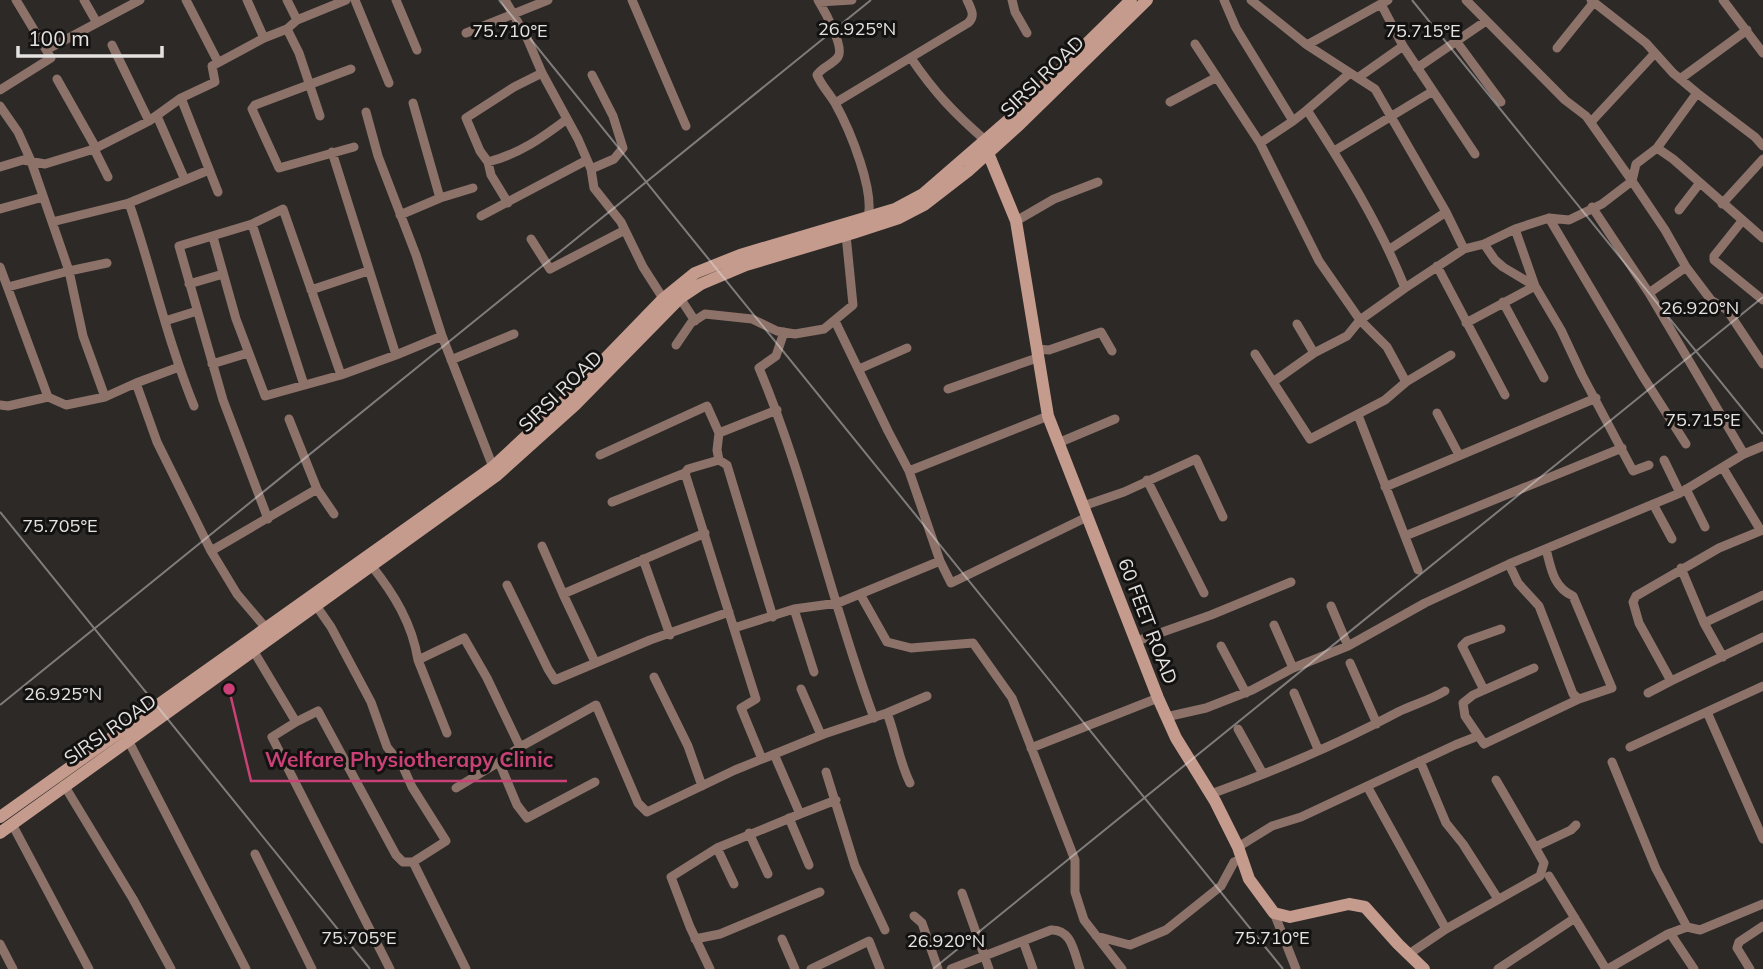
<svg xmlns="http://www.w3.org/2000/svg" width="1763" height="969" font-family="Mulish,sans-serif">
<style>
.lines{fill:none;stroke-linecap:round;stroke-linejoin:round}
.street{stroke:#8c7269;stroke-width:9}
.secondary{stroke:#c49b8d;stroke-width:12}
.ticks{fill:none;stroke:#e5e3e2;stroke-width:2;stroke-opacity:0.45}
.labels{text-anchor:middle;stroke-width:6;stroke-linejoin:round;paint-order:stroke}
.street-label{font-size:19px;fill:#e5e3e2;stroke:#131211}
.ticks-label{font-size:18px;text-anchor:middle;fill:#e5e3e2;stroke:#131211;stroke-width:6;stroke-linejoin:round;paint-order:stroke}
.leader{fill:none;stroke:#c94176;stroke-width:2.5}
.callout-dot{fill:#c94176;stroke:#131211;stroke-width:2.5}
.callout-label{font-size:21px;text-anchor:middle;font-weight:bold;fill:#c94176;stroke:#131211;stroke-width:6;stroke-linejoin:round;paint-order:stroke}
</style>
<rect width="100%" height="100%" fill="#2c2927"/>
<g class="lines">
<path class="street" d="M84 0 97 23
M186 0 218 62
M247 0 264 38 287 29
M287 0 297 20 287 29 299 53 320 116
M355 0 389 83
M396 0 417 50
M505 0 527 38 542 73 578 139 591 169 594 188 621 222 643 267 666 303
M632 0 686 126
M818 0C824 10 845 47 838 57 832 65 822 67 817 75 821 85 829 93 835 103 849 128 877 194 867 221
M1012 0 1015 12 1027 33
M1224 0 1236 28 1293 121 1307 110C1344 167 1380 225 1405 288L1360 320 1387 347 1406 382 1385 400 1310 439 1255 354
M1251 0 1307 45 1375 89 1446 212 1464 249
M1466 0 1565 100 1586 116 1632 181 1636 164 1657 148 1697 93
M1591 0 1646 43 1673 73 1697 93 1755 137 1763 146
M1723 0 1763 53
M819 2 852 0
M1381 4 1403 46 1475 154
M297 20 346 0
M466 33 548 0
M1456 41 1501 102
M1195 44 1260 143
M112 45 149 121
M1307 45 1388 0
M1557 48 1594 2
M46 50 140 0
M911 58C934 92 954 113 985 140
M1417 68 1486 21
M351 69 255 105 252 109 279 168 354 147
M542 73 514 87 466 118 480 151 488 162C519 154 542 138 567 119
M1359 77 1403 46
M57 79 96 148
M1680 79 1747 30
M0 90 51 58 16 0
M181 98 218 192
M1170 102 1217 77
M835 103 968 23C976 16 971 9 967 0
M0 106 18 132 31 161 69 271 83 336 105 397
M1307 110 1350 73
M366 112 378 156 416 255 442 336 493 467
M157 116 185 180
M1591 122 1655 53
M1657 148 1673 159 1763 238
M94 149 108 177
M1334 151 1433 91
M488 162 491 175 508 203
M0 167 23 160 45 164 94 149 149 121 181 98 215 82 212 66 264 38
M591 169 614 159 623 148 613 116 592 75
M440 198 473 188
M129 203 209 170
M1722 204 1763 159
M1592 207 1649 293 1744 454
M0 209 43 197
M1679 210 1699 184
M400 215 440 198 413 103
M481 216 587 160
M1549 218 1642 375 1686 444
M1016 221 1054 199 1098 182
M1742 221 1714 256V260L1763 300
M52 222 129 203C152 270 167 340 194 406
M252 224 304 385
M213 237 236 319 265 396 341 375 396 355 332 152
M531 239 550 269 625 230
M1484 244 1495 260 1503 267 1535 286 1561 330 1582 375 1633 471 1649 465
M1390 249 1446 212
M1437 266 1505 395
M0 267 48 397
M189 284 223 274
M8 287 69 271 107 263
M1405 288 1464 249 1484 244 1515 229 1549 218 1569 220 1602 204 1632 181 1665 230 1686 267 1711 300 1727 310 1763 364
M311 290 368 271
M1649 293 1686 267
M680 298 695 321
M1503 302 1544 378
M165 321 197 311
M835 321 888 431 909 471 940 561 951 583 1087 517
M1466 323 1535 286 1515 229
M1297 324 1314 353
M784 332 776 356 759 368C807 482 831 603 874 718
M676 345 691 323 705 314 752 319 777 331 795 334 824 329 853 305 846 235
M1036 349 1049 350 1101 332 1112 351
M396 355 442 336
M451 360 514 334
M212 364 248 353
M859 369 907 348
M1273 382 1314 353 1347 336 1360 320 1319 261 1260 143 1293 121
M1406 382 1451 355
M136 383 179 367
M948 389 1037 358
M0 405 8 406 48 397 66 405 105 397 136 383 157 442 211 551 237 594 265 627
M1437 413 1459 455
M1358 415 1418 570
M1058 443 1115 419
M600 455 707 406 719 433
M1664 460 1680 493
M1723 468 1761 531
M909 471 1048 416
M685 473 688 469 719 460
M1147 480 1204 593
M1385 487 1596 398
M317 489 334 514
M1686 489 1705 527
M612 502 685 473 756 699 741 708 762 759
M1653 504 1672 539
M1083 506 1124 492 1196 459 1223 517
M268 519 223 400 179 246 252 224 283 209 341 375
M1405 536 1622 448
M542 546 563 594
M211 551 317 489 289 419
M643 559 670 635
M1509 564 1518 583 1539 606 1573 694 1579 699 1612 688 1573 596C1553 587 1551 568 1546 549
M371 565C394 594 412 623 418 660L464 638 487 678 520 747
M1681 568 1704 623
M507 585 548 669 555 680 650 640 729 612
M860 594 887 642 911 648 973 643 1012 698 1075 860V892L1084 920 1122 969
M1331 606 1348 646
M794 609 814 672
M773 617 727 465 719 460 717 450 719 433 777 410
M1274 625 1293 668
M734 628 794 609 838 603 940 561
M1137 641 1211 615 1291 582
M1221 646 1246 693
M253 650 296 722 272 737 390 969
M1723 657 1704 623 1763 595
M418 660 447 733
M595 662 563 594 705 533
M1350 663 1377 724
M1534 668 1473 695 1463 703 1465 716 1484 744 1579 699
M654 677 688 746 702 786
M1671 681 1763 637
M801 689 821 735
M1484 690 1462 646 1467 641 1501 629
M1294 693 1318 749
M1648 693 1671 681 1639 623 1633 602 1636 596 1719 548 1763 530
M1707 712 1763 839
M887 713 927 696
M1166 717 1206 708 1252 690 1293 668 1348 646 1425 603 1509 564 1680 493 1744 454 1763 446
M296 722 318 711 396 855 403 862H413L446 841 412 787 403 767 387 747 371 702 331 627 315 604
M1238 729 1263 774
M128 740 246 969
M1630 747 1763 686
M1031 748 1158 698
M1420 761 1446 823 1463 844 1498 899
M1612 762 1656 869 1687 927
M826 772 855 866 885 930
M1496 780 1535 847
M595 782 527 818 517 805 499 762 520 747 596 705 638 803 647 812 735 770 824 734 887 713C896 736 899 761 910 783
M64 785 133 899 171 969
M1367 786 1446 929 1409 954
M456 788 499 762
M1211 794C1275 771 1340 743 1400 711 1415 704 1430 700 1445 691
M800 814 836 800
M789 818 809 865
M12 824 89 969
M749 833 768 874
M1238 847 1272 826 1301 817 1455 745 1478 736
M717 848 734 884
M255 854 312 969
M413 862 466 969
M1549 876 1606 969
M962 893 989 969
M1274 913 1296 969
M914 916 922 923 938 969
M1446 929 1540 876 1544 863 1535 847 1571 830 1576 825
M1670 933 1694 969
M1096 936 1130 945 1166 930 1221 886 1234 862 1242 859
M695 939 720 934 820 892
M782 939 795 969
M1023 941 1033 969
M0 944 13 969
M710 969 690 927 671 877 717 848 800 814 774 754
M811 969 869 941 880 969
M951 969 1051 930C1072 929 1074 953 1080 969
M1498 969 1575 918
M1608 969 1668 934 1687 927 1700 930 1763 904
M1750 969 1737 948 1739 942 1763 926"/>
<path class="secondary" d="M988 153 1016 221 1048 416 1158 698 1176 738 1215 801 1238 847 1249 879 1274 913 1290 917 1349 904 1365 907 1398 944 1424 969
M0 817 493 467 567 398 663 299 695 273 740 255 895 209 923 194 1013 116 1131 0
M0 833 496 476 575 405 680 298 701 284 746 265 853 233 899 218 924 205 968 171 1019 125 1147 0"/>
</g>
<path class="ticks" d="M499 0 1283 969M1412 0 1763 434M0 512 370 969M0 705 871 0M933 969 1763 297"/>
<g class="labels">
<g class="street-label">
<text transform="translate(1042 76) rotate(-44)" y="7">SIRSI ROAD</text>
<text transform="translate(560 391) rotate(-44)" y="7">SIRSI ROAD</text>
<text transform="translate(1148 621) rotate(69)" y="7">60 FEET ROAD</text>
<text transform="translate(110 729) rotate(-35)" y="7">SIRSI ROAD</text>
</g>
</g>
<g class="ticks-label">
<text x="857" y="35">26.925°N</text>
<text x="1423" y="37">75.715°E</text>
<text x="510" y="37">75.710°E</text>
<text x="1700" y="314">26.920°N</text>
<text x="1703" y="426">75.715°E</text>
<text x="60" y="532">75.705°E</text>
<text x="63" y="700">26.925°N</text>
<text x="359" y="944">75.705°E</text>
<text x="1272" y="944">75.710°E</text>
<text x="946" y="947">26.920°N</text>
</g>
<path class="leader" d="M229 689L251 781H567"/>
<circle class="callout-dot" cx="229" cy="689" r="7"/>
<g class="callout-label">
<text x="409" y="767">Welfare Physiotherapy Clinic</text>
</g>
<path d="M18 46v10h144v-10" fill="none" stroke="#e5e3e2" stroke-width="3.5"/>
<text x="28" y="46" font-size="21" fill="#e5e3e2" stroke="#131211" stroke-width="5" paint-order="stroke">100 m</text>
</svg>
